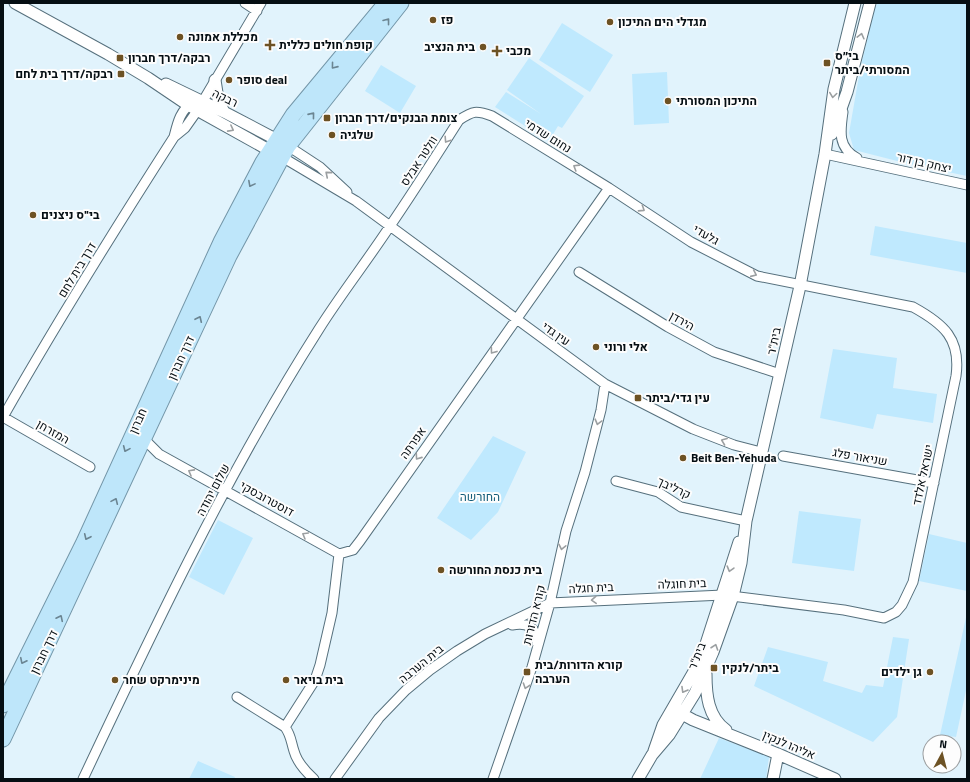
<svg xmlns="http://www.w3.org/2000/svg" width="970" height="782" font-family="'Titillium Web',Heebo,sans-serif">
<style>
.green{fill:#bfe9fe}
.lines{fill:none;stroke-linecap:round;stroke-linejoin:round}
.minor-casing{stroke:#56707d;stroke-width:11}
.tertiary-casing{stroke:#56707d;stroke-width:13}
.trunk-casing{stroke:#7396a8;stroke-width:17}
.minor{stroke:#fff;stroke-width:9}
.tertiary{stroke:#fff;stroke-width:11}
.trunk{stroke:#bee6fa;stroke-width:15}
.oneway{stroke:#6b8592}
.oneway2{stroke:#9b9fa1}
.poi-dot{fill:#6d5224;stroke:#fdfdfd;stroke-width:1.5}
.labels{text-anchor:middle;stroke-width:4;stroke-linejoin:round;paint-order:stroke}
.poi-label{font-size:12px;font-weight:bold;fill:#050e13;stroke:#fdfdfd;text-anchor:start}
.street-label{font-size:12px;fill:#050e13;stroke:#fdfdfd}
.park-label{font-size:12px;fill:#145d79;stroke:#fdfdfd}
</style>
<rect width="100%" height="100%" fill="#e1f3fc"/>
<path class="green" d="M878 3H967V176L905 163 854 150 849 133 860 70 875 7Z
M562 23 613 55 590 92 539 60Z
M529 58 584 96 562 128 558 126 549 141 495 107 506 92 541 114 507 90Z
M381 65 416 86 400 113 365 91Z
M667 72 669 123 634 125 632 74Z
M875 226 967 243V273L870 255Z
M833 349 897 358 893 388 937 394 933 423 877 414 873 429 820 418Z
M493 436 526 452 498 512 471 540 437 518Z
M799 511 861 519 854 571 792 563Z
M218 520 253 538 224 595 189 577Z
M929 534 967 543V591L919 581Z
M967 613V686L956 737 940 735Z
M893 637 909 639 897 717 873 742 754 686 768 647 828 662 823 681 862 693 866 685 883 687Z
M719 738 769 757 766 779H700Z
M198 761 235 777 234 779H189Z"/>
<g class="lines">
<g class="minor-casing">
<path id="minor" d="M245 3 257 11
M843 112C840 132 838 148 857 158
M174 137C177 125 180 109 193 103
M288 146 320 167 347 192
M825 154 967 185
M282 157 356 201 605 384 693 429 734 445 761 452
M579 272 668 327 714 352 780 374
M3 417C57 322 115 229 174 137L185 128 197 111 261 3
M3 417 90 467
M144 439 159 454 339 554
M783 456 934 483
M616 481 658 492 681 507 746 521
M339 554 353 550 360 541 609 188
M512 625C527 622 537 627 537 643
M237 697 285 727C291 735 291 742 294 751 297 762 305 771 314 779
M285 727 315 680 320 665 332 613 339 554
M83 779C155 626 228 472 319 329 341 294 367 261 390 226 414 191 436 156 459 120 473 111 476 110 492 116L609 188 691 242 757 276 913 307C944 324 961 339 956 376L913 582 902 605 896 612 884 618 844 610 723 595 550 603 485 634 457 651 430 670 406 690 379 718 335 779
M493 779 532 667 550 603 566 531 585 472 601 410 605 384"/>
</g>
<g class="tertiary-casing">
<path id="tertiary" d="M15 3 108 54 148 78 188 105 276 154
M215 80 218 99 224 112
M166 84 224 112 283 143
M832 134 847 92 870 3
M706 674C706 695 708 717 726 730
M678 709 682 714 693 720 778 754 835 779
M654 751 663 725 696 668 705 647 739 542
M638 779 652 755 669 735 695 693 713 652 733 596 741 563 746 521 800 286 825 154 834 89 855 3
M773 779 778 754"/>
</g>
<g class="trunk-casing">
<path id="trunk" d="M3 705 84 542 221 242 263 162 293 115 386 3
M3 739 229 256 288 146 401 3"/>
</g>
<use href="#minor" class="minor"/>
<use href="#tertiary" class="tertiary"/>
<use href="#trunk" class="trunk"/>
</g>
<defs><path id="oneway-chevron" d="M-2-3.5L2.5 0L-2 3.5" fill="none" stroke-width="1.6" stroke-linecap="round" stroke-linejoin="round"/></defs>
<g class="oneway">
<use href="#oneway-chevron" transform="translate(387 21) rotate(-52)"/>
<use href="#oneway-chevron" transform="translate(334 66) rotate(129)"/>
<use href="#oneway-chevron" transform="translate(312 115) rotate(-51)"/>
<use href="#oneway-chevron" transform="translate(251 184) rotate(118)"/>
<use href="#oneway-chevron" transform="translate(199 319) rotate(-65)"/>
<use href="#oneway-chevron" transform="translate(126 449) rotate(114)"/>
<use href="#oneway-chevron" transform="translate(115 501) rotate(-66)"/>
<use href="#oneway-chevron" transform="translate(87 537) rotate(115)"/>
<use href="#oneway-chevron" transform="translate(60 618) rotate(-64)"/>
<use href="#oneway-chevron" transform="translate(23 661) rotate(116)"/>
</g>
<g class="oneway2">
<use href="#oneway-chevron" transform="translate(861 36) rotate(-76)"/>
<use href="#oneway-chevron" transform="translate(833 95) rotate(98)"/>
<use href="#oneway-chevron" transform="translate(231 129) rotate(28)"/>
<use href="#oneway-chevron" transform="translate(447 140) rotate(123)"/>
<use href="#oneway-chevron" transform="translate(576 167) rotate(-148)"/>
<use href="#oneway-chevron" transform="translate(328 174) rotate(-140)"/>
<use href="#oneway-chevron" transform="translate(642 209) rotate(33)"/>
<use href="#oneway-chevron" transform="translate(754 274) rotate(24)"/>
<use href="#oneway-chevron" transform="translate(493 351) rotate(126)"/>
<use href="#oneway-chevron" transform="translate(598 422) rotate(105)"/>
<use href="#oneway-chevron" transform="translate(724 441) rotate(-159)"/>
<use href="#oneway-chevron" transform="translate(418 457) rotate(125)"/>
<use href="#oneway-chevron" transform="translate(191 472) rotate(-151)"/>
<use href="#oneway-chevron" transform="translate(305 535) rotate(-150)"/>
<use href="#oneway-chevron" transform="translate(562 547) rotate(102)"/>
<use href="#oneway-chevron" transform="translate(730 569) rotate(106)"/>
<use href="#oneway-chevron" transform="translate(594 600) rotate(177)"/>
<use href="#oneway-chevron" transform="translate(715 647) rotate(-71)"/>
<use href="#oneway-chevron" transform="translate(526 686) rotate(109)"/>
<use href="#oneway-chevron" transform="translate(684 690) rotate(120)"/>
</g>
<g class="poi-dot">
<circle cx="433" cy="20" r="4"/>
<circle cx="610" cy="22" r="4"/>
<circle cx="180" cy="37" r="4"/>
<path d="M268 39h4v4h4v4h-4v4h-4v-4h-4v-4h4z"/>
<circle cx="483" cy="47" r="4"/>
<path d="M495 45h4v4h4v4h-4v4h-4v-4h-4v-4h4z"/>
<rect x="116" y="54" width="8" height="8" rx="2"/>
<rect x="823" y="59" width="8" height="8" rx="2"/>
<rect x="117" y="70" width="8" height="8" rx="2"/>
<circle cx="229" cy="80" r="4"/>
<circle cx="668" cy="101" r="4"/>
<rect x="323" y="114" width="8" height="8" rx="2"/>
<circle cx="332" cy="135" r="4"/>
<circle cx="33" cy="215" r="4"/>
<circle cx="596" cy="347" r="4"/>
<rect x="634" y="394" width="8" height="8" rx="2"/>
<circle cx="683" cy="458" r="4"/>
<circle cx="441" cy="570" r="4"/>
<rect x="710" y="664" width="8" height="8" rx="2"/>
<rect x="523" y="668" width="8" height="8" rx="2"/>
<circle cx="930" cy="672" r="4"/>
<circle cx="115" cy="680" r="4"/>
<circle cx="286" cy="680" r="4"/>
</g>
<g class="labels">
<g class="poi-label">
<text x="441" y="24">פז</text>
<text x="618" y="26">מגדלי הים התיכון</text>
<text x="188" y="41">מכללת אמונה</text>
<text x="279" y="49">קופת חולים כללית</text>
<text x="475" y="51" text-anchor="end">בית הנציב</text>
<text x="506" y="55">מכבי</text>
<text x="835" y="60">בי״ס<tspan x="835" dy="14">המסורתי/ביתר</tspan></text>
<text x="128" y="62">רבקה/דרך חברון</text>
<text x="113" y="78" text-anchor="end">רבקה/דרך בית לחם</text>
<text x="237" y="84">סופר deal</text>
<text x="676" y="105">התיכון המסורתי</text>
<text x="335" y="122">צומת הבנקים/דרך חברון</text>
<text x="340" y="139">שלגיה</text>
<text x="41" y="219">בי"ס ניצנים</text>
<text x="604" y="351">אלי ורוני</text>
<text x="646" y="402">עין גדי/ביתר</text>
<text x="691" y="462">Beit Ben-Yehuda</text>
<text x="449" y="574">בית כנסת החורשה</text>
<text x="535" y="669">קורא הדורות/בית<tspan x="535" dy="14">הערבה</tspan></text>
<text x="722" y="672">ביתר/לנקין</text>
<text x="922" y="676" text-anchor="end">גן ילדים</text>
<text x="123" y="684">מינימרקט שחר</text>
<text x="294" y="684">בית בויאר</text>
</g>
<g class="street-label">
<text transform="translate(225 98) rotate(26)" y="4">רבקה</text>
<text transform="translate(548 136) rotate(32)" y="4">נחום שדמי</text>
<text transform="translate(419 161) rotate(-57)" y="4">וולטר אבלס</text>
<text transform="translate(924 163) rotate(13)" y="4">יצחק בן דור</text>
<text transform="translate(706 235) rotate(30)" y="4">גלעדי</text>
<text transform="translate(77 270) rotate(-59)" y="4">דרך בית לחם</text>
<text transform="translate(682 321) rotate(29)" y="4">הירדן</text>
<text transform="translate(556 334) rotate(35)" y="4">עין גדי</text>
<text transform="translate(774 341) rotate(-78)" y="4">בית"ר</text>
<text transform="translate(181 358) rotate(-65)" y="4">דרך חברון</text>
<text transform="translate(138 421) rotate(-66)" y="4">חברון</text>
<text transform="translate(53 432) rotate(30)" y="4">המזרחן</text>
<text transform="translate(413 443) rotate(-55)" y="4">אפרתה</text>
<text transform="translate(860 457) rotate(10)" y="4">שניאור פלג</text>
<text transform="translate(923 475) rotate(-78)" y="4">ישראל אלדד</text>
<text transform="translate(674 488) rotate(25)" y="4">קרליבך</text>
<text transform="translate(213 490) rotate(-62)" y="4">שלום יהודה</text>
<text transform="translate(267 499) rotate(29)" y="4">דוסטרובסקי</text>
<text transform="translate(682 584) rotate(-2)" y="4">בית חוגלה</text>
<text transform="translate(591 588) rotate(-3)" y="4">בית חגלה</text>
<text transform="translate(534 615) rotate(-76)" y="4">קורא הדורות</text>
<text transform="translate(44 652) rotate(-64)" y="4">דרך חברון</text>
<text transform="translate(697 656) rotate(-68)" y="4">בית"ר</text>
<text transform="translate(421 664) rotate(-39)" y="4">בית הערבה</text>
<text transform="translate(789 745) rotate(23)" y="4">אליהו לנקין</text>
</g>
<g class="park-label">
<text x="480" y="501">החורשה</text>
</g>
</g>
<rect width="970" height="782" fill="none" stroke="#050e13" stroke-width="8"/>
<g transform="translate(942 754) rotate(7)"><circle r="19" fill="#fdfdfd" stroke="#9a9d9f"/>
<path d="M0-3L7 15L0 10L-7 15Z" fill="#6d5224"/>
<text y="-6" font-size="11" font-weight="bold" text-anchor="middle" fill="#050e13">N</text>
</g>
</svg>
